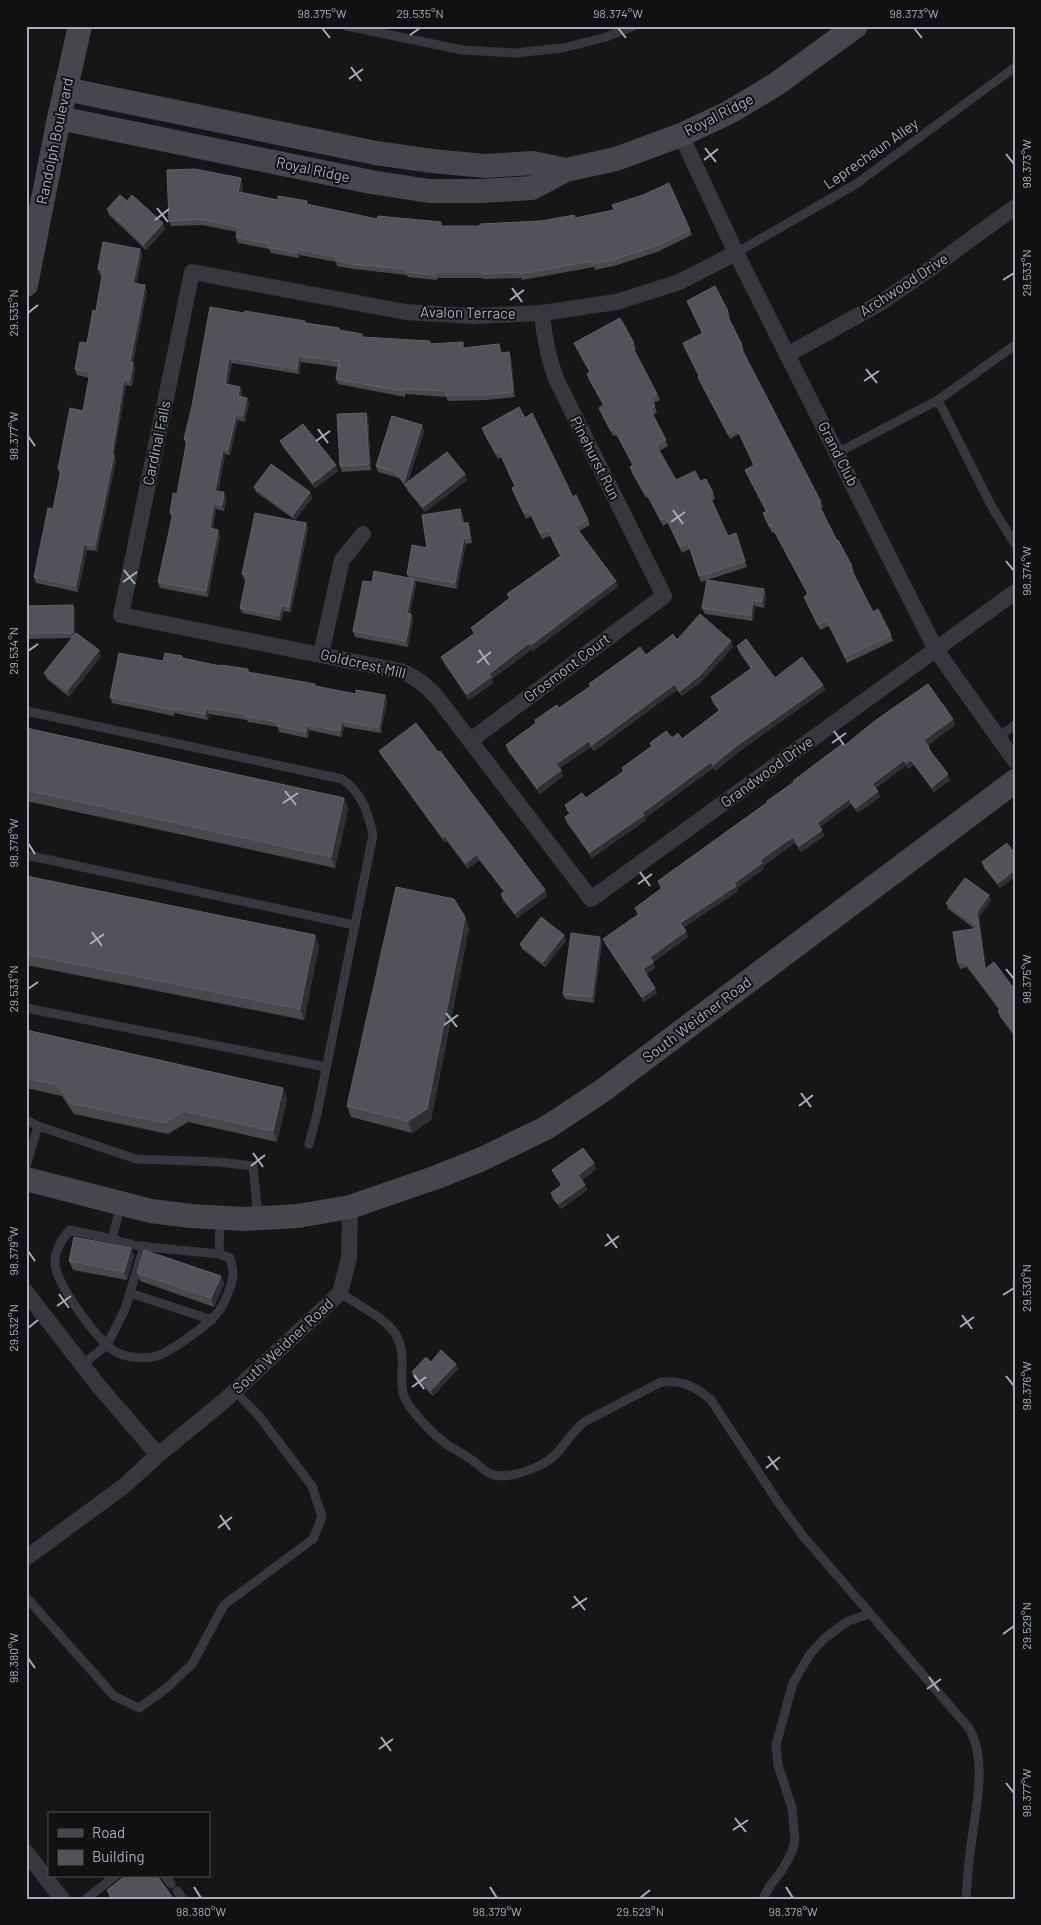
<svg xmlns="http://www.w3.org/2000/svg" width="1041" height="1925" font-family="Barlow,sans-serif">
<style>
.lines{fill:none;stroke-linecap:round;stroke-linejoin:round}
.lane{stroke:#37383d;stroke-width:9}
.street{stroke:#37383d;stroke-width:16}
.secondary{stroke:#45474d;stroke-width:24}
.wall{fill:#47494d}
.shaded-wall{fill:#2f3033}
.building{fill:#525359;stroke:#5f6168}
.ticks{fill:none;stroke:#a8adb8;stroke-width:2}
.labels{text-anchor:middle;stroke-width:4;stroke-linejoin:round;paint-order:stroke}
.street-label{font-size:15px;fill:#a8adb8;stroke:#111113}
.neatline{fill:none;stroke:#a8adb8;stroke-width:2}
.ticks-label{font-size:12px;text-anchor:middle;fill:#a8adb8}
</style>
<rect width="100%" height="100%" fill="#161618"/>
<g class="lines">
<path class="lane" d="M347 26 462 50 515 53 563 48 606 37 633 26
M736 253 856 184 1015 67
M938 400 992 507 1015 544
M837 453 938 400 1015 345
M26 711 342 779C362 793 368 812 373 835L317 1114 309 1144
M998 737 1015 725
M26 855 354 925
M26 1008 326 1067
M26 1120 38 1126 136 1159 218 1162 253 1166 258 1217
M26 1166 38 1126
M112 1239 138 1246 219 1254 230 1258C231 1263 234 1271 233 1276 231 1286 226 1300 221 1308 213 1322 173 1350 157 1356 146 1359 131 1358 120 1354 101 1347 56 1284 55 1264 54 1252 62 1238 70 1230L112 1239 121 1204
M219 1254 220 1219
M130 1293 212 1320
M340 1293C355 1303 385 1318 395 1333 409 1356 397 1376 404 1396 409 1410 434 1435 446 1444 455 1450 464 1454 472 1460 479 1465 485 1473 494 1475 508 1478 528 1471 541 1465 560 1456 568 1435 584 1422L661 1382C682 1380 695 1386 711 1400L778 1502 803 1536 969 1728C989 1762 974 1816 970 1853 968 1868 967 1883 966 1899
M83 1364 107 1345 125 1309 144 1246
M26 1597 114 1696 139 1708 168 1687 192 1664 224 1605 313 1539 322 1517 312 1486 259 1416 235 1391
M165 1876 171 1884
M177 1891 183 1899
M86 1899 115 1876
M763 1899 769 1887 782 1870 792 1852 795 1839 792 1808 778 1765 776 1745 793 1683 810 1654 826 1637 848 1621 869 1614"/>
<path class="street" d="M681 135 736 253 936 650 1015 761
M736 253 679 282 616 302 542 313 473 316 406 312 192 272 121 615 400 671C415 676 425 685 436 696L591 899 1015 592
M787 355 882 302 934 266 1015 207
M321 654 342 560 363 534
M471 740 664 596 557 381C548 358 544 337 542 313
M26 1292 97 1384 158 1455
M26 1558 124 1486 158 1455 224 1401 340 1293 349 1258 350 1207
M26 1852 62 1899"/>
<path class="secondary" d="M65 89 376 153 432 161 485 166 533 163 566 170
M59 118 371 182 429 191H481L532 188 566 170 616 159 681 135 728 113 775 85 856 26
M26 285 59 118 80 26
M26 1179 151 1211 191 1216 244 1219 298 1216 350 1207 437 1177 482 1159 546 1128 602 1091 1015 781"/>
</g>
<path class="wall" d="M243 184 242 192 278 200 307 201 308 205 377 219 443 226H480L575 218 690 230 692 235 657 252 614 266 595 270 594 267 522 280 521 278 484 279 483 278H438L437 280 408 277 407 275 354 269 337 266 336 262 299 255V258L271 253 269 249 238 243 236 237 237 232 202 225 171 226 169 221Z
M127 201 165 229 146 250 109 215 107 209Z
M140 249 142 255 136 284 147 291 133 362 135 368 132 386 126 385 114 455 116 460 97 551 87 550 78 592 36 583 34 577 53 509 60 475 58 469 83 411 90 378 77 375 75 369 87 343 96 311 102 275H100L98 269Z
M687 301 728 311 730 317 729 318 742 345 744 351H743L821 502 823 507 820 508 837 541 852 566 854 572H853L873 612 891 635 893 641 847 663 829 626 820 630 804 597 808 595 774 532 772 533 765 519 763 513 766 512 747 475 745 470 754 465 739 434 730 439 700 382 698 377 699 376 685 349 683 343 702 334Z
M244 313 339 328 340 330 364 337 465 348 499 344 502 353 509 352 511 357 515 397 487 400 448 401 446 397 405 394V397L338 384 336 379 338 367 301 362 299 374 232 363 228 384 240 387 242 392 241 396 249 403 245 422 238 420 230 455 225 454 218 491 226 498 224 511 216 509 213 529 218 530 220 536 208 597 160 588 158 582 172 517 170 513 177 494 186 445 184 439Z
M574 343H634L636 349 634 350 657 394 660 400 653 403 657 412 653 415 668 446 659 451 676 480 700 481 713 493 715 499 712 501 728 536 738 539 747 567 707 580 766 595 764 608 755 606 753 621 705 614 702 608 707 580 701 582 690 549 682 553 668 523 663 526 648 497 646 498 632 473 630 467 633 465 617 435 613 436 601 413 599 408 603 405 589 380 587 374 590 373 577 348Z
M366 413 368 418 371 470 342 472 340 466Z
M422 425 424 431 408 482 467 480 425 512 407 490 406 486V488L399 478 378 472 376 466Z
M482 428 573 497 588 520 590 525 579 531 618 586 533 651 532 649 492 679 493 683 469 700 444 663 441 657 474 634 471 628 509 598 507 594 560 556 550 536 542 539 531 516 526 519 514 494 512 488 515 487 501 457 498 459 484 434Z
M280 441 338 471 315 488 283 447Z
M254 487 310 492 312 498 295 520 256 492Z
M460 509 463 515 464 523H468L470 528 472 543 466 544 457 589 415 581 416 585 410 613 413 619 408 647 355 637 353 631 372 582 409 578 407 574 427 548Z
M306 523 308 529 291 612 284 611 281 621 242 613 240 608 246 580H244L242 574Z
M26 606 75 610V635L99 650 101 656 69 697 47 679 44 673 72 638 26 639Z
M677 640 733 647 701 682 682 696 677 690 594 751 591 747 559 768 563 776 540 794 508 751 506 745 536 723 535 720 559 708 590 686 589 684Z
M737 646 775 678 823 685 825 690 737 753 715 771 713 768 645 818 646 820 592 858 567 823 565 817 570 814 567 811 565 805 586 798 623 772 622 768 651 746 650 743 672 738 682 739 719 711 713 703 711 697 751 669 739 652Z
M182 656 183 659 356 694 385 695 387 700 381 733 344 727 342 737 309 730 308 738 279 732 278 727 248 722 247 720 209 714 208 720 174 713V716L112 703 110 697 163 661Z
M955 725 928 745 931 753 950 780 934 792 914 765 908 769 906 765 876 788 880 797 858 813 851 804 820 827 824 836 801 852 795 843 763 866 764 869 737 888 738 891 684 927 686 931 688 937 653 962 655 968 646 974 655 988 657 993 644 1002 605 944 603 939 638 915 635 908 661 889 658 881 768 802 794 783 793 781 844 746Z
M26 728 344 798 348 809 335 868 26 801Z
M379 751 547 896 517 918 503 900 501 894 504 892 479 860 468 869 447 841 445 843 382 756Z
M1015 854 1000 888 984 868 982 862Z
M26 876 319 946 304 1020 26 965Z
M991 901 979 917 986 968 1015 990V1037L1000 1017 998 1011 999 1010 967 967 960 969 958 963 975 929 948 909 946 903Z
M465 917 469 928 431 1120 412 1133 351 1117 347 1106Z
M564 935 566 941 545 967 522 949 520 944Z
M602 942 594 1003 565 999 563 994Z
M26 1030 283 1088 287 1099 277 1142 188 1122 168 1134 74 1114 62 1096 26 1088Z
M596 1169 582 1180 587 1190 561 1209 553 1199 551 1193 561 1185 554 1175 552 1170Z
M131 1248 134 1256 127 1280 73 1270 69 1261Z
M137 1273 221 1276 224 1284 214 1307 140 1281Z
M431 1362 456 1364 458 1369 433 1396 414 1378 412 1372Z
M107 1890 174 1899H110Z"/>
<path class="shaded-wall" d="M241 178 243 184 241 197 238 192Z
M163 223 165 229 146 250 144 244Z
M140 249 142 255 135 289 133 283Z
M297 249 299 255V258L297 253Z
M145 285 147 291 132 368 130 362Z
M509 352 511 357 515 397 513 392Z
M299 356 301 362 299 374 297 369Z
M229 358 232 363 227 389 225 384Z
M133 362 135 368 132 386 130 380Z
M124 379 126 385 114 455 116 460 97 551 95 546Z
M240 387 242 392 240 401 238 396Z
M247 398 249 403 245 422 243 416Z
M366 413 368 418 371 470 369 464Z
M236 415 238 420 230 455 228 450Z
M422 425 424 431 407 485 405 484 406 488 404 482Z
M223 449 225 454 218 496 215 491Z
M336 465 338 471 315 488 313 483Z
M465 474 467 480 425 512 423 507Z
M224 492 226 498 224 511 222 505Z
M310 492 312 498 295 520 293 515Z
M214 504 216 509 212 534 210 528Z
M460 509 463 515 464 529 462 523Z
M306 523 308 529 291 612 289 607Z
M468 523 470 528 472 543 470 538Z
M218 530 220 536 208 597 206 591Z
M464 538 466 544 457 589 455 583Z
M84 544 87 550 78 592 76 586Z
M414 579 416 585 409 618 407 613Z
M616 581 618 586 533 651 531 645Z
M764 589 766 595 764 608 762 602Z
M753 600 755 606 753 621 751 616Z
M73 605 75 610V638L73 633Z
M282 605 284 611 281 621 279 616Z
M411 614 413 619 408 647 406 641Z
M731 641 733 647 701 682 682 696 680 691Z
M529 643 532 649 492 679 493 683 469 700 467 694 489 674Z
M99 650 101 656 69 697 67 691Z
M675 684 677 690 594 751 592 745Z
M823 685 825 690 737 753 715 771 713 765 735 747Z
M385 695 387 700 381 733 379 728Z
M207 708 209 714 208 720 205 714Z
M953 719 955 725 926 746 924 740Z
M342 721 344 727 342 737 340 731Z
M307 725 309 730 308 738 306 732Z
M589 741 591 747 558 769 556 764Z
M904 760 906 765 874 789 872 784Z
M911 760 914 765 908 769 906 763Z
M711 762 713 768 645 818 646 820 592 858 590 852Z
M561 770 563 776 540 794 537 788Z
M948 774 950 780 934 792 932 787Z
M878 791 880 797 858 813 856 808Z
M344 798 348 809 335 868 331 857Z
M849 799 851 804 819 828 817 823Z
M822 830 824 836 801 852 799 846Z
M445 836 447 841 445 843 443 837Z
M793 837 795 843 763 866 764 869 737 888 738 891 682 928 680 923 734 883 760 860Z
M477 854 479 860 468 869 466 863Z
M1015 870V877L1000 888 998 883Z
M545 890 547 896 517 918 515 913Z
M989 895 991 901 979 917 981 933 979 927 977 912Z
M465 917 469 928 431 1120 412 1133 408 1121Z
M979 928 981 934 987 975 985 969Z
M686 931 688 937 653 962 655 968 645 974 643 969 650 957Z
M315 935 319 946 304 1020 300 1009Z
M564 935 566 941 545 967 543 962Z
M600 937 602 942 594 1003 592 997Z
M655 988 657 993 644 1002 642 997Z
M283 1088 287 1099 277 1142 273 1131Z
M594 1163 596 1169 580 1181 578 1175Z
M585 1185 587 1190 561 1209 558 1204Z
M131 1248 134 1256 127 1280 124 1272Z
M221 1276 224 1284 214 1307 211 1298Z
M456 1364 458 1369 433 1396 431 1390Z"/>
<path class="building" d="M195 169 241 178 238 192 278 200V196L307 201 306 204 377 219 378 216 441 222V226H480V224L541 221 574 215 575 218 614 210 612 205 643 195 669 183 690 230 655 246 612 260 592 264V261L520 274 519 272 482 274V272H435V275L406 272 407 269 352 264 335 260 336 257 297 249V253L268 247 269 244 236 237 238 227 200 219 169 221 167 170Z
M120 195 127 201 132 195 163 223 144 244 107 209Z
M103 242 140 249 133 283 145 285 130 362H133L130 380 124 379 112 454 114 455 95 546 84 544 76 586 34 577 48 508 53 509 61 470 58 469 70 408 83 411 90 372 75 369 80 342 87 343 93 310 96 311 103 270 98 269Z
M715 286 728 311 726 313 742 345 740 346 821 502 818 503 837 541 838 540 852 566 850 567 873 612 878 609 891 635 845 657 827 620 818 625 804 597 808 594 772 526 770 527 763 513 767 511 745 470 754 465 737 429 728 434 698 377 699 376 683 343 703 333 687 301Z
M210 307 244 313 245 311 305 321V323L339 328V330L362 334V337L430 341V344L463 342V348L499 344 500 353 509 352 513 392 485 395H446L445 391 403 389V391L336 379 339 361 299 356 297 369 229 358 225 384 240 387 238 396 247 398 243 416 236 415 228 450 223 449 215 491 224 492 222 505 214 504 210 528 218 530 206 591 158 582 173 513H170L173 493 177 494 187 440 184 439 192 406Z
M620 318 634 343 631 344 657 394 650 398 655 406 650 409 666 440 656 445 676 480 695 471 700 481 706 479 713 493 709 495 728 536 736 533 745 561 699 576 688 543 680 547 666 518 661 520 645 491 644 492 630 467 633 465 614 429 611 431 599 408 604 405 587 374 590 372 574 343Z
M519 407 525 418 532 413 573 497 576 495 588 520 575 526 616 581 531 645 529 643 489 674 491 677 467 694 441 657 475 633 471 628 510 598 507 594 561 556 548 530 540 533 529 510 524 513 512 488 515 486 499 451 496 453 482 428Z
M366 413 369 464 340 466 337 414Z
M392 416 422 425 404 482 397 473 376 466Z
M303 424 336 465 313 483 280 441Z
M447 452 465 474 423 507 405 484Z
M271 464 310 492 293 515 254 487Z
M460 509 462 523H468L470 538H464L455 583 407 574 412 545 427 548 422 515Z
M255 513 306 523 289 607 282 605 279 616 240 608 247 575 242 574Z
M374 571 414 579 407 613 411 614 406 641 353 631 363 581 372 582Z
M707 580 764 589 762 602 753 600 751 616 702 608Z
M73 605V633H26V606Z
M700 614 731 641 699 676 680 691 675 684 592 745 589 741 556 764 561 770 537 788 506 745 536 723 535 720 557 705 559 708 591 686 589 684 640 647 646 655 673 634 677 640Z
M76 633 99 650 67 691 44 673Z
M746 639 775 678 802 657 823 685 735 747 713 765 711 762 642 813 644 815 590 852 565 817 571 813 565 805 582 793 586 798 624 771 622 768 652 746 650 743 666 731 672 738 678 733 682 739 720 710 711 697 752 668 737 646Z
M119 653 163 661 165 653 182 656V658L220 666 221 665 248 669V672L315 684V686L356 694V690L385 695 379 728 342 721 340 731 307 725 306 732 277 726 278 722 245 716 246 714 207 708 205 714 172 708V710L110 697Z
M928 684 953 719 924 740 929 747 928 748 948 774 932 787 911 760 906 763 904 760 872 784 878 791 856 808 849 799 817 823 822 830 799 846 793 837 760 860 762 863 734 883 736 886 680 923 686 931 650 957 653 962 643 969 655 988 642 997 603 939 639 914 635 908 662 888 658 881 768 802 767 801 794 782 793 781 842 744 844 746 876 720Z
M416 723 438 752 440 751 545 890 515 913 501 894 505 891 477 854 466 863 445 836 443 837 379 751Z
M26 728 344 798 331 857 26 790Z
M1007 843 1015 854V870L998 883 982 862Z
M26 876 315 935 300 1009 26 954Z
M965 878 989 895 977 912 979 927 946 903Z
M396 887 454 899 465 917 427 1109 408 1121 347 1106Z
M541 917 564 935 543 962 520 944Z
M979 928 985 969 994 962 1015 990V1034L998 1011 1001 1008 965 962 958 963 953 932Z
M571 933 600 937 592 997 563 994Z
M26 1030 283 1088 273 1131 184 1111 164 1123 70 1103 58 1085 26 1078Z
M583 1148 594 1163 578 1175 585 1185 558 1204 551 1193 563 1184 552 1170Z
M74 1237 131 1248 124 1272 69 1261Z
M144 1250 221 1276 211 1298 137 1273Z
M441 1350 456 1364 431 1390 412 1372 426 1357 431 1362Z
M125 1876H157L174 1899H113L107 1890Z"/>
<path class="ticks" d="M322 28 330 38M618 28 626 38M914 28 922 38M410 35 420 28M351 67 361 81M349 79 363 69M705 148 716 162M1006 154 1014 164M704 160 718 149M157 208 168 222M155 220 169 209M1003 280 1014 273M512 288 522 302M510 300 524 290M28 313 38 305M866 369 877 383M864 381 879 371M318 429 328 443M28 436 35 446M316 441 330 431M673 510 683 524M671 522 685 512M1006 561 1014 571M124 570 135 584M123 582 137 572M479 650 489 665M28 651 38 644M477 663 491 652M834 731 844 745M832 743 846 733M285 791 296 805M283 803 298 793M28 843 35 854M640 872 650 886M638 884 652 874M92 932 102 946M90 944 104 934M1006 969 1014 979M28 989 38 982M446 1013 457 1027M444 1025 458 1015M801 1093 811 1107M799 1106 813 1095M253 1153 263 1167M251 1166 265 1155M607 1234 617 1248M605 1246 619 1236M28 1251 35 1261M59 1294 69 1308M1003 1295 1014 1288M57 1306 71 1296M962 1315 972 1329M960 1327 974 1317M28 1328 38 1320M414 1375 424 1389M1006 1376 1014 1386M412 1387 426 1377M768 1456 778 1470M766 1468 780 1457M220 1515 230 1530M218 1528 232 1517M574 1596 585 1610M572 1608 587 1598M1003 1634 1014 1626M28 1658 35 1668M929 1677 939 1691M927 1689 941 1679M381 1737 391 1751M379 1749 393 1739M1006 1783 1014 1793M735 1818 746 1832M733 1830 748 1820M194 1887 201 1898M490 1887 497 1898M786 1887 793 1898M640 1898 650 1890"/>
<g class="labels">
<g class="street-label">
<text transform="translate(719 115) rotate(-27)" y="5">Royal Ridge</text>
<text transform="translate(55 141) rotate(-78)" y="5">Randolph Boulevard</text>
<text transform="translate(871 154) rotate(-35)" y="5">Leprechaun Alley</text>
<text transform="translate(313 170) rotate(12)" y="5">Royal Ridge</text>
<text transform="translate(904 285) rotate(-33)" y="5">Archwood Drive</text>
<text transform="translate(468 313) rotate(1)" y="5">Avalon Terrace</text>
<text transform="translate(157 443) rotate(-78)" y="5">Cardinal Falls</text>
<text transform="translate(838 454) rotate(63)" y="5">Grand Club</text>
<text transform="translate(595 458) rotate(63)" y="5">Pinehurst Run</text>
<text transform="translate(363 664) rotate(13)" y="5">Goldcrest Mill</text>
<text transform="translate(567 668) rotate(-37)" y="5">Grosmont Court</text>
<text transform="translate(767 772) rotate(-36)" y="5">Grandwood Drive</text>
<text transform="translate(697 1020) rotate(-37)" y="5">South Weidner Road</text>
<text transform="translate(283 1346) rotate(-43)" y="5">South Weidner Road</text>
</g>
</g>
<rect width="1041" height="1925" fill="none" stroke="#111113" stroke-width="55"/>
<rect x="48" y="1812" width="162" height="65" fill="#111113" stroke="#4d4f55"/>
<rect x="58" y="1829" width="25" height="8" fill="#45474d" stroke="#4d4f55"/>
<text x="92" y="1838" font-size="15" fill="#a8adb8">Road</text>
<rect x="58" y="1850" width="25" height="15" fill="#525359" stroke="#4d4f55"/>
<text x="92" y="1862" font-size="15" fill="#a8adb8">Building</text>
<rect x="28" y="28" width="986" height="1870" class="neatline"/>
<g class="ticks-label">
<text x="322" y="18">98.375°W</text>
<text x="420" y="18">29.535°N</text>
<text x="618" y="18">98.374°W</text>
<text x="914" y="18">98.373°W</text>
<text transform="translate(1027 164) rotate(-90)" y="4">98.373°W</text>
<text transform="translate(1027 273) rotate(-90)" y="4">29.533°N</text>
<text transform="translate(14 313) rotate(-90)" y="4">29.535°N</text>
<text transform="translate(14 436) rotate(-90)" y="4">98.377°W</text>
<text transform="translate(1027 571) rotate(-90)" y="4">98.374°W</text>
<text transform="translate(14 651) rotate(-90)" y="4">29.534°N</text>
<text transform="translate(14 843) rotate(-90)" y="4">98.378°W</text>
<text transform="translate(1027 979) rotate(-90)" y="4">98.375°W</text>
<text transform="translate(14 989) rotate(-90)" y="4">29.533°N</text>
<text transform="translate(14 1251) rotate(-90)" y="4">98.379°W</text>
<text transform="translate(1027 1288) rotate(-90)" y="4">29.530°N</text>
<text transform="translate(14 1328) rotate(-90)" y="4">29.532°N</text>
<text transform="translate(1027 1386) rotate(-90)" y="4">98.376°W</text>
<text transform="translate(1027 1626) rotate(-90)" y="4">29.529°N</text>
<text transform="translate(14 1658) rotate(-90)" y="4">98.380°W</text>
<text transform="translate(1027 1793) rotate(-90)" y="4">98.377°W</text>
<text x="201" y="1916">98.380°W</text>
<text x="497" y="1916">98.379°W</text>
<text x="640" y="1916">29.529°N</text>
<text x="793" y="1916">98.378°W</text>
</g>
</svg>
